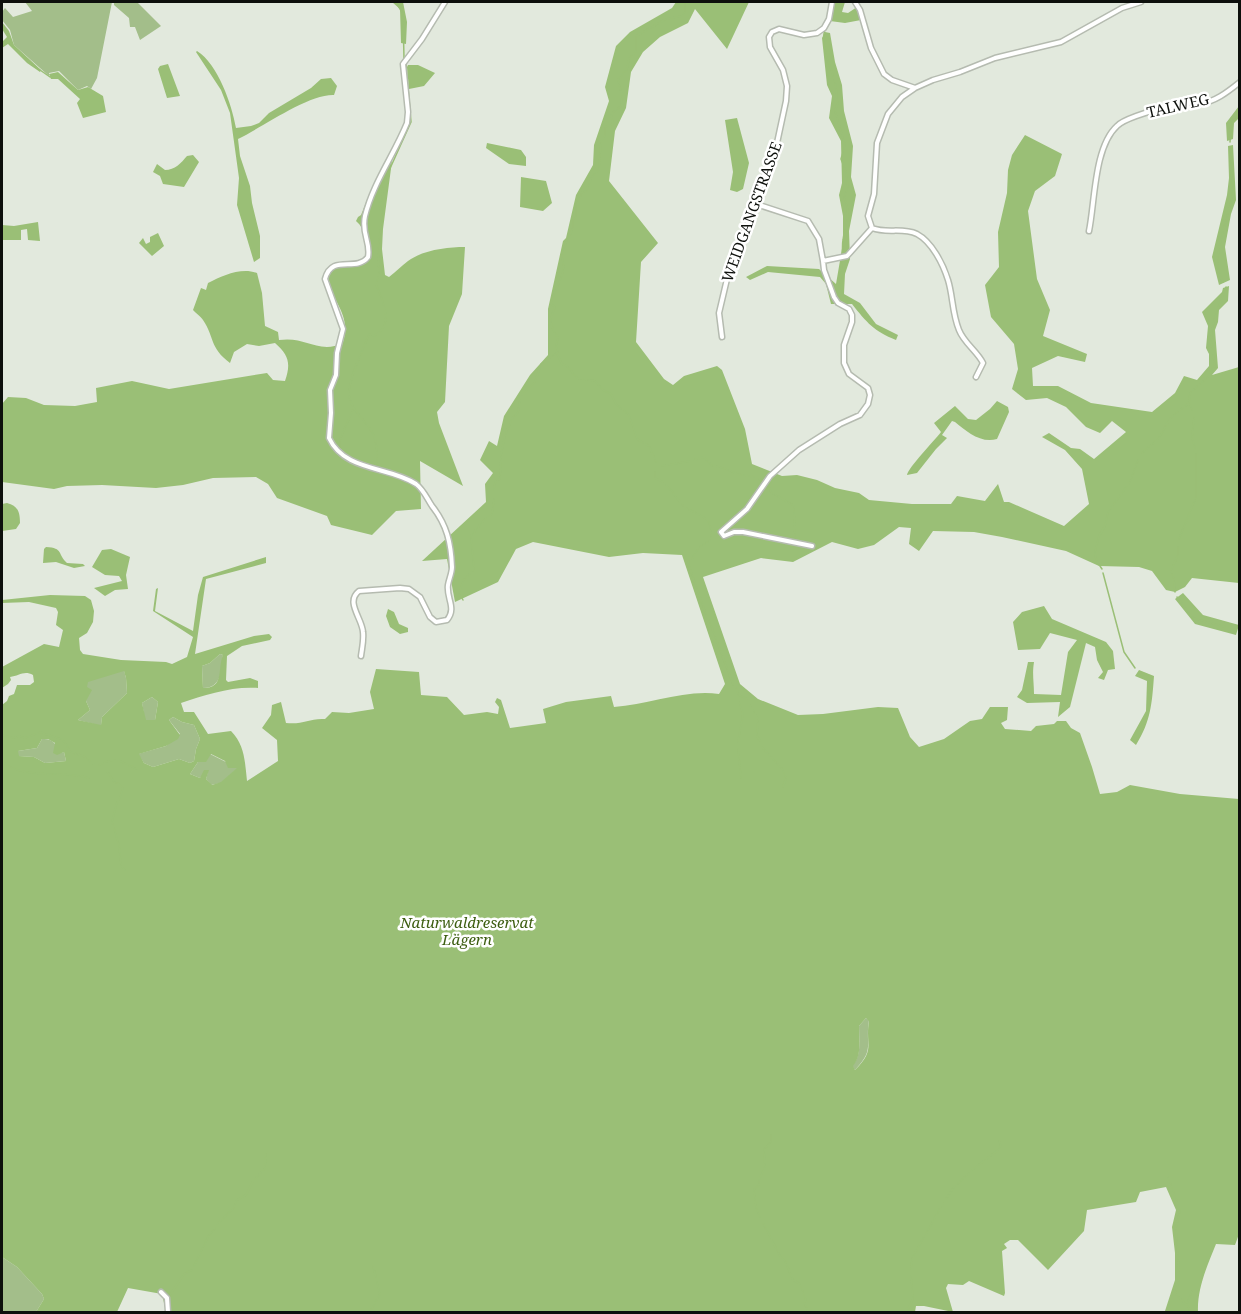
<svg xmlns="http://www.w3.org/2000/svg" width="1241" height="1314" font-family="'Noto Serif',serif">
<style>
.green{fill:#a3be8a}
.forest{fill:#9abf76;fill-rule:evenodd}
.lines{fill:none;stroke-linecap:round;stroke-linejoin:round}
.stream{stroke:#9abf76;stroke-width:1.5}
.minor-casing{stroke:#b5bbb0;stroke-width:7}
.minor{stroke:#fff;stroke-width:4}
.labels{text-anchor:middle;stroke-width:5;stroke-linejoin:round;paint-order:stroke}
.street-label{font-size:15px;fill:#0d100c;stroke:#fff}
.park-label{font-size:15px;font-style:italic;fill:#3d5e11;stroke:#fff}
</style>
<rect width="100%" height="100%" fill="#e2e9dd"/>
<path class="green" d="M25 2H112L97 78 91 89 87 86 78 90 59 71 49 73V76L14 45 10 30 2 20V12L5 8 13 17 32 11Z
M114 2H137L161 26 140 40 135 27H130L129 18 114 5Z
M220 654 223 655C221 670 222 688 203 688L202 666 210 663Z
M124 670 126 678 127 693 102 717 101 726 78 720 90 710 86 701 87 681Z
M152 697 158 702 155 720H145L142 703Z
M173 717 182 722 194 725 200 739 196 749 194 761 190 763 179 759 153 767 144 763 138 754 166 746 180 734 169 720Z
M42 739C53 738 56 744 60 753L64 752 66 761 45 763 34 757 18 756V751L37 748Z
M210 754 238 768 221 783 211 785 206 779 208 771 200 778 190 774 198 762Z
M866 1018 869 1020C865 1046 875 1049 855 1070L852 1066C862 1055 859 1040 859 1026Z
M2 1257 17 1267 42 1294 44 1299 36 1312H2Z"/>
<path class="forest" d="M392 2H403L407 22 406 44 401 43 400 9Z
M676 2H749L727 49 695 9 688 23 660 37 643 52 631 72 626 108 615 131 609 181 658 243 641 262 636 342 664 379 673 385 684 376 717 366 722 370 745 429 752 464 782 476 797 475 817 480 835 488 859 493 869 500 912 504H951L957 496 985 501 998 484 1004 502H1009L1064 526 1089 504 1082 469 1065 450 1042 437 1049 433 1071 448 1080 449 1094 459 1126 432 1112 421 1100 433 1086 427 1066 407 1047 398 1026 400 1012 389 1018 369 1014 344 991 317 985 285 999 267 998 232 1007 193 1008 170 1012 155 1025 135 1062 154 1055 176 1035 191 1028 211 1037 279 1050 310 1043 336 1087 354 1085 362 1058 356 1032 368 1033 386H1058L1091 403 1152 412 1175 393 1184 376 1197 380 1209 366V354L1206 348 1208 326 1202 312 1222 292 1223 288 1229 286 1228 301 1219 310 1218 322 1215 330 1218 368 1212 375 1239 367V583L1192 578 1185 587 1175 592 1166 590 1152 571 1139 567 1099 566 1066 551 1002 537 974 532 933 531 919 551 909 544 911 528 899 527 874 545 858 549 832 542 793 562 761 558 703 577 740 684 758 699 798 715 823 714 878 707 898 708 910 737 919 747 944 739 970 721 982 719 990 707H1008L1007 720 1001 723 1005 729 1031 731 1036 726 1054 724 1057 721H1066L1071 728 1080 733 1092 767 1100 794 1117 792 1130 785 1180 794 1239 799V1234L1235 1245 1216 1244C1207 1266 1197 1289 1198 1312L1165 1311 1175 1280V1253L1172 1227 1176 1210 1166 1187 1140 1192 1136 1202 1087 1210 1084 1231 1048 1270 1018 1240H1010L1004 1244 1007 1248 1002 1251 1005 1293 1004 1296 969 1281 963 1285 948 1284 946 1288 953 1312 924 1306H916L915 1312H166L162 1294 128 1288 117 1312H36L44 1299 42 1294 17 1267 2 1257V705L7 701 9 696 14 694 17 685H30L34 682 33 675C24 670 19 676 10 677L11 680 8 684 2 688V667L44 644 59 647 63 630 56 625 58 612 56 608 29 602 2 603V600L50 595 85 596 91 600 94 611 93 622 87 633 79 638 80 650 83 654 121 660 166 662 172 664 187 657 193 637 153 611 156 589 158 588 155 611 193 631 198 595 203 577 266 557V563L206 579 195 654 254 636 269 634 272 637 270 640 242 646 227 656 226 680 228 682 250 678 258 681V688C232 686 205 695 181 703L184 712H194L208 734 231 731C245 745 245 763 247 781L278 761 277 740 262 728 271 715 272 705 281 702 286 723C303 725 309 718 325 719L332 712 349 713 374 709 370 692 376 669 419 672 421 695 447 697 464 715 487 712 498 714 499 707 495 702 497 698 501 700 510 728 546 723 543 709 566 702 611 696 614 707C648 705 685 689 719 694L725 684 682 555 643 553 609 557 533 542 516 549 498 582 455 602 447 559 422 561 486 502 485 484 493 473 480 460 489 441 497 446 504 416 530 375 548 355V309L563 241 566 238 576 195 593 165 594 145 609 101 605 87 616 46 630 32 672 8ZM220 654 223 655C217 669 225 688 203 688L202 666 210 663ZM124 671 126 678 127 693 102 717 101 725 78 720 90 710 86 701 92 690 87 687 88 682ZM152 697 158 702 155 720H146L142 703ZM173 717 182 722 194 725 200 739 196 749 194 761 190 763 179 759 153 767 144 763 139 754 166 746 178 739 180 735 169 720ZM42 739H48L55 743 53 753 57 755 64 752 66 761 45 763 34 757 19 756 18 751 37 748ZM211 754 225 761 228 768H237L221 782 212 785 206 779 209 770H204L200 778 190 774 198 762H206ZM866 1018 869 1021C865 1046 876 1049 855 1070L853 1066C862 1055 859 1040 859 1026Z
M833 2H845L842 12 848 13 857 7 861 20 845 23 830 21Z
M2 22 9 31 14 45 41 70 40 72 27 63 8 44 2 48V42L7 37 2 29Z
M825 32 830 33 835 62 842 85 844 111 853 146 851 177 856 195 849 231 850 259 845 274 844 294 860 303 876 324 898 335 896 340C874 331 867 323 852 304H831L826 284 820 277 768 272 750 280 746 277 767 266 819 269 836 284 843 243V216L839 195 842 183 841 141 829 118 832 96 827 85 822 38Z
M197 51C218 64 232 105 236 128L251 126 259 123 269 113 311 88 321 79 331 78 337 86 334 95C308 94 263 127 238 139L240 156 250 186 252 203 260 236V258L254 262 237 205 239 178 230 113 221 90 196 52Z
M168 64 180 96 167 98 158 69 160 66Z
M408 65H418L435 73 424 86 409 89 407 67Z
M58 72 78 90 88 87 103 96 106 112 83 118 77 103 80 99 58 79H51L49 74Z
M1239 106V118L1234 123 1233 139 1227 141 1226 123Z
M737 118 749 163 743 189 737 192 730 190 733 172 725 120Z
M487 143 521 150 526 157V166L509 164 486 148Z
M1233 145 1236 200 1231 214 1225 247 1230 280 1219 285 1212 257 1227 195 1229 178 1228 146Z
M193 155 199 162 184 187 163 184 160 176 153 172 157 164 165 170C175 170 181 163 187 156Z
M389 161H392L383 229 382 249 385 275 389 277C396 272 401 266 408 261 423 250 447 247 465 247L462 294 449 326 445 402 437 412 439 423 463 486 420 461 421 509 396 511 372 535 331 525 327 516 277 498 268 484 256 477 213 478 183 485 156 488 102 485 67 486 54 489 2 482V404L8 397 26 398 44 405 75 406 97 402 96 388 132 381 169 389 267 373 273 380 285 381C291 364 289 355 275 343L259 346 247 344 234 352 230 363C209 347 215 338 203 320 201 317 196 313 193 310L201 288 206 290 208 283C222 276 241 267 257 273L262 293 265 326 278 332 279 340C300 337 309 346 327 347 332 347 337 345 342 345 353 314 332 305 328 276L335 266 360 262 367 255C366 243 366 229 356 221L358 217 361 215 367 200 372 196Z
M521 177 546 181 552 203 543 211 520 207Z
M38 222 40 241 28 240 27 229 21 230V240H2V225L14 226Z
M158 233 164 246 152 256 139 243 143 238 146 244 150 242V237Z
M997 401 1008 407 1009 412 997 439C981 444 966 431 955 422L952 421 942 435 947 438 936 449 917 473 907 475C908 468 934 441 941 432L934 423 955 406 968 419 976 420 990 409Z
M7 503C18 506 20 512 20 523L16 529 2 531V504Z
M46 547C64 548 57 554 67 563L83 564 85 566 74 568 56 562 43 563 44 549Z
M111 549 130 557 126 575 128 589 115 590 105 596 94 588 122 581 119 576 105 575 92 567 102 550Z
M1183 593 1203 615 1239 625 1236 635 1195 624 1175 599Z
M1044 606 1052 619 1106 642 1113 651 1115 669 1108 670 1104 680 1098 678 1103 672 1097 660 1095 647 1086 643 1070 707 1058 717 1060 702 1027 703 1017 697 1022 690 1028 662H1034C1032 674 1034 682 1034 694L1061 695 1068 652 1077 640 1050 633 1040 649 1018 650 1013 622 1022 612Z
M388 609 394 612 399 624 408 628V632L400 634 390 627 386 616Z
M1139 670 1154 676C1152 703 1151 721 1136 745L1130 740 1146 711 1147 681 1135 676Z"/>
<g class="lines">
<path class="stream" d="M396 2 403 14 404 59
M2 26 10 38 7 40 30 63 50 77 57 75 79 96
M825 29C818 53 841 81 836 100L838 102 835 111 845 145 841 159 846 172 848 188 844 197C852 217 845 222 843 240 842 245 843 250 842 255
M1230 142 1231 121 1240 115
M570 235 573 228V220L576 217V202L581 197V193L586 191 592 177 599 169 601 142 605 135V127L613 124 611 114 621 106 622 95 618 80 627 69 629 59 636 51V36L666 19 682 16 685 12V2
M379 273 378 249 382 213 379 204 382 200 383 184 411 122 406 64
M1223 282C1208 259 1230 219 1232 194 1233 179 1230 163 1230 147
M839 293 842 261
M1212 349C1208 330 1219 306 1226 287
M557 354 562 364 567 366 577 378 595 381 603 390 611 394 616 404 629 415 637 439 649 446 656 462
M548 359 558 352 556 346 558 338C551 327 548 320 555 308L551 303C555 286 569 272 561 255L567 241
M1210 373 1215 366 1213 355
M522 395 535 382 541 364 545 361
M1192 410 1189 403 1190 393 1208 377
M1194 417 1192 438 1195 448
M340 449V440L353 409
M1141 455C1147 446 1152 446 1158 439 1163 433 1165 425 1170 419 1175 413 1183 408 1189 403
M694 460 704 457 712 466C724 466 730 472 741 475
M662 466 690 461
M377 468C377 458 378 446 374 436 368 421 349 410 349 393 349 377 363 351 368 336L369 334 374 336C396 324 382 301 376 284L378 277
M655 472V478L663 482
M744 475 754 477
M759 479 764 481
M767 482 771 492 794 506 795 541
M666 485C674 492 677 501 685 507 698 517 713 514 711 537
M494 490 495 482 500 479 501 455 505 435 512 419 518 412 520 400
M1179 539 1196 497V454
M692 559 698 548 710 540
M689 561 688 563 707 617
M1102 569 1096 560 1095 552 1099 536 1105 526 1108 512 1130 482 1138 460
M1103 573 1124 652 1135 668
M1175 592 1174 579 1171 571 1178 555V547
M1177 597 1193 618 1225 627
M463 600 459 593 463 581 474 569 471 536 483 521 492 514 494 499
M709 620 733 685
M736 688 739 695 747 699
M750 705 758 719 757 736 760 741
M2 735 14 738 19 736 25 738 41 732C54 740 64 733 69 751L85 757 93 764 99 765 108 761 118 760 137 769
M738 742 743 714 739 702
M762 747 783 770 786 778 783 787
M738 748 741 778
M2 761C20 780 64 770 89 778
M107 771 115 783H118L123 788 119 800 117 802 112 822 119 845 121 866 125 870
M972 1170 998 1150 1001 1146 999 1141
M1168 1177 1177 1201
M946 1199 954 1187 969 1173
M760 1217 756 1208 754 1190 759 1184V1180L765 1167 764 1150 771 1141V1135
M934 1219 943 1203
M763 1223 780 1256 785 1261 793 1280 800 1284 806 1300 804 1302 808 1312
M217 1224 233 1209 237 1200 246 1195 253 1181 265 1168 266 1154
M926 1234 933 1221
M194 1266 208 1237 215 1228
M373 1266 376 1277
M911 1269 912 1259 924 1236
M1179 1272 1176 1228 1180 1210
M1179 1281 1175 1293 1189 1308 1190 1312
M170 1297V1295L184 1274 192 1270
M170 1303V1304
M1187 1304 1192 1291
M370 1312 380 1294 377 1282
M909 1312 908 1309 913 1299 911 1276"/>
<g class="minor-casing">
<path id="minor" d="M855 2 860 10 871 48 884 74 892 80 915 88
M756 204 808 221 819 239 823 261
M872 228 868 216 874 194 877 143 888 114 902 97 915 88 933 80 960 72 995 58 1061 42 1122 8 1141 2
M872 228C887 234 902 227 917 234 932 242 943 264 948 280 953 296 952 313 959 330 964 343 977 351 983 363L976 377
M1089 231C1095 202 1094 147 1117 126 1125 117 1169 106 1181 103 1188 102 1193 103 1199 103 1213 104 1230 90 1240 82
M722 337 719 313 731 262 756 204 761 184 777 143 786 101 787 86 783 70 770 47 769 37 772 32 779 29 804 35 817 33 824 28 829 19 832 2
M812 546 743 532H734L724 536 721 532 747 509 770 476 799 450 840 424 860 415 868 404 870 395 868 388 849 374 844 363V345L852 322V315L849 309 838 303 834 297 824 270 823 261 847 256 872 228
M361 656C362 648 364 640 363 632 362 618 345 602 359 591L400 588 409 589 420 597 430 617 436 622 447 620C457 608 446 598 448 585 449 579 452 573 452 567 451 543 447 525 432 506 427 499 424 490 416 484 389 466 345 472 329 438L331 413 330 390 336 375 337 353 343 329 325 279C332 253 356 273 368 257 371 242 361 234 365 216 373 183 394 155 407 123L408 112 403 64 422 39 445 2
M161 1292 167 1298 168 1312"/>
</g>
<use href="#minor" class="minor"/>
</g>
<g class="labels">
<g class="street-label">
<text transform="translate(1178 106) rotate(-13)" y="5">TALWEG</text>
<text transform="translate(752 212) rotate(-70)" y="5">WEIDGANGSTRASSE</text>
</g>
<g class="park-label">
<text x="467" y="928">Naturwaldreservat<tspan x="467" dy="17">Lägern</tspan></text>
</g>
</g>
<rect width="1241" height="1314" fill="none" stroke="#0d100c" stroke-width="6"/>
</svg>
